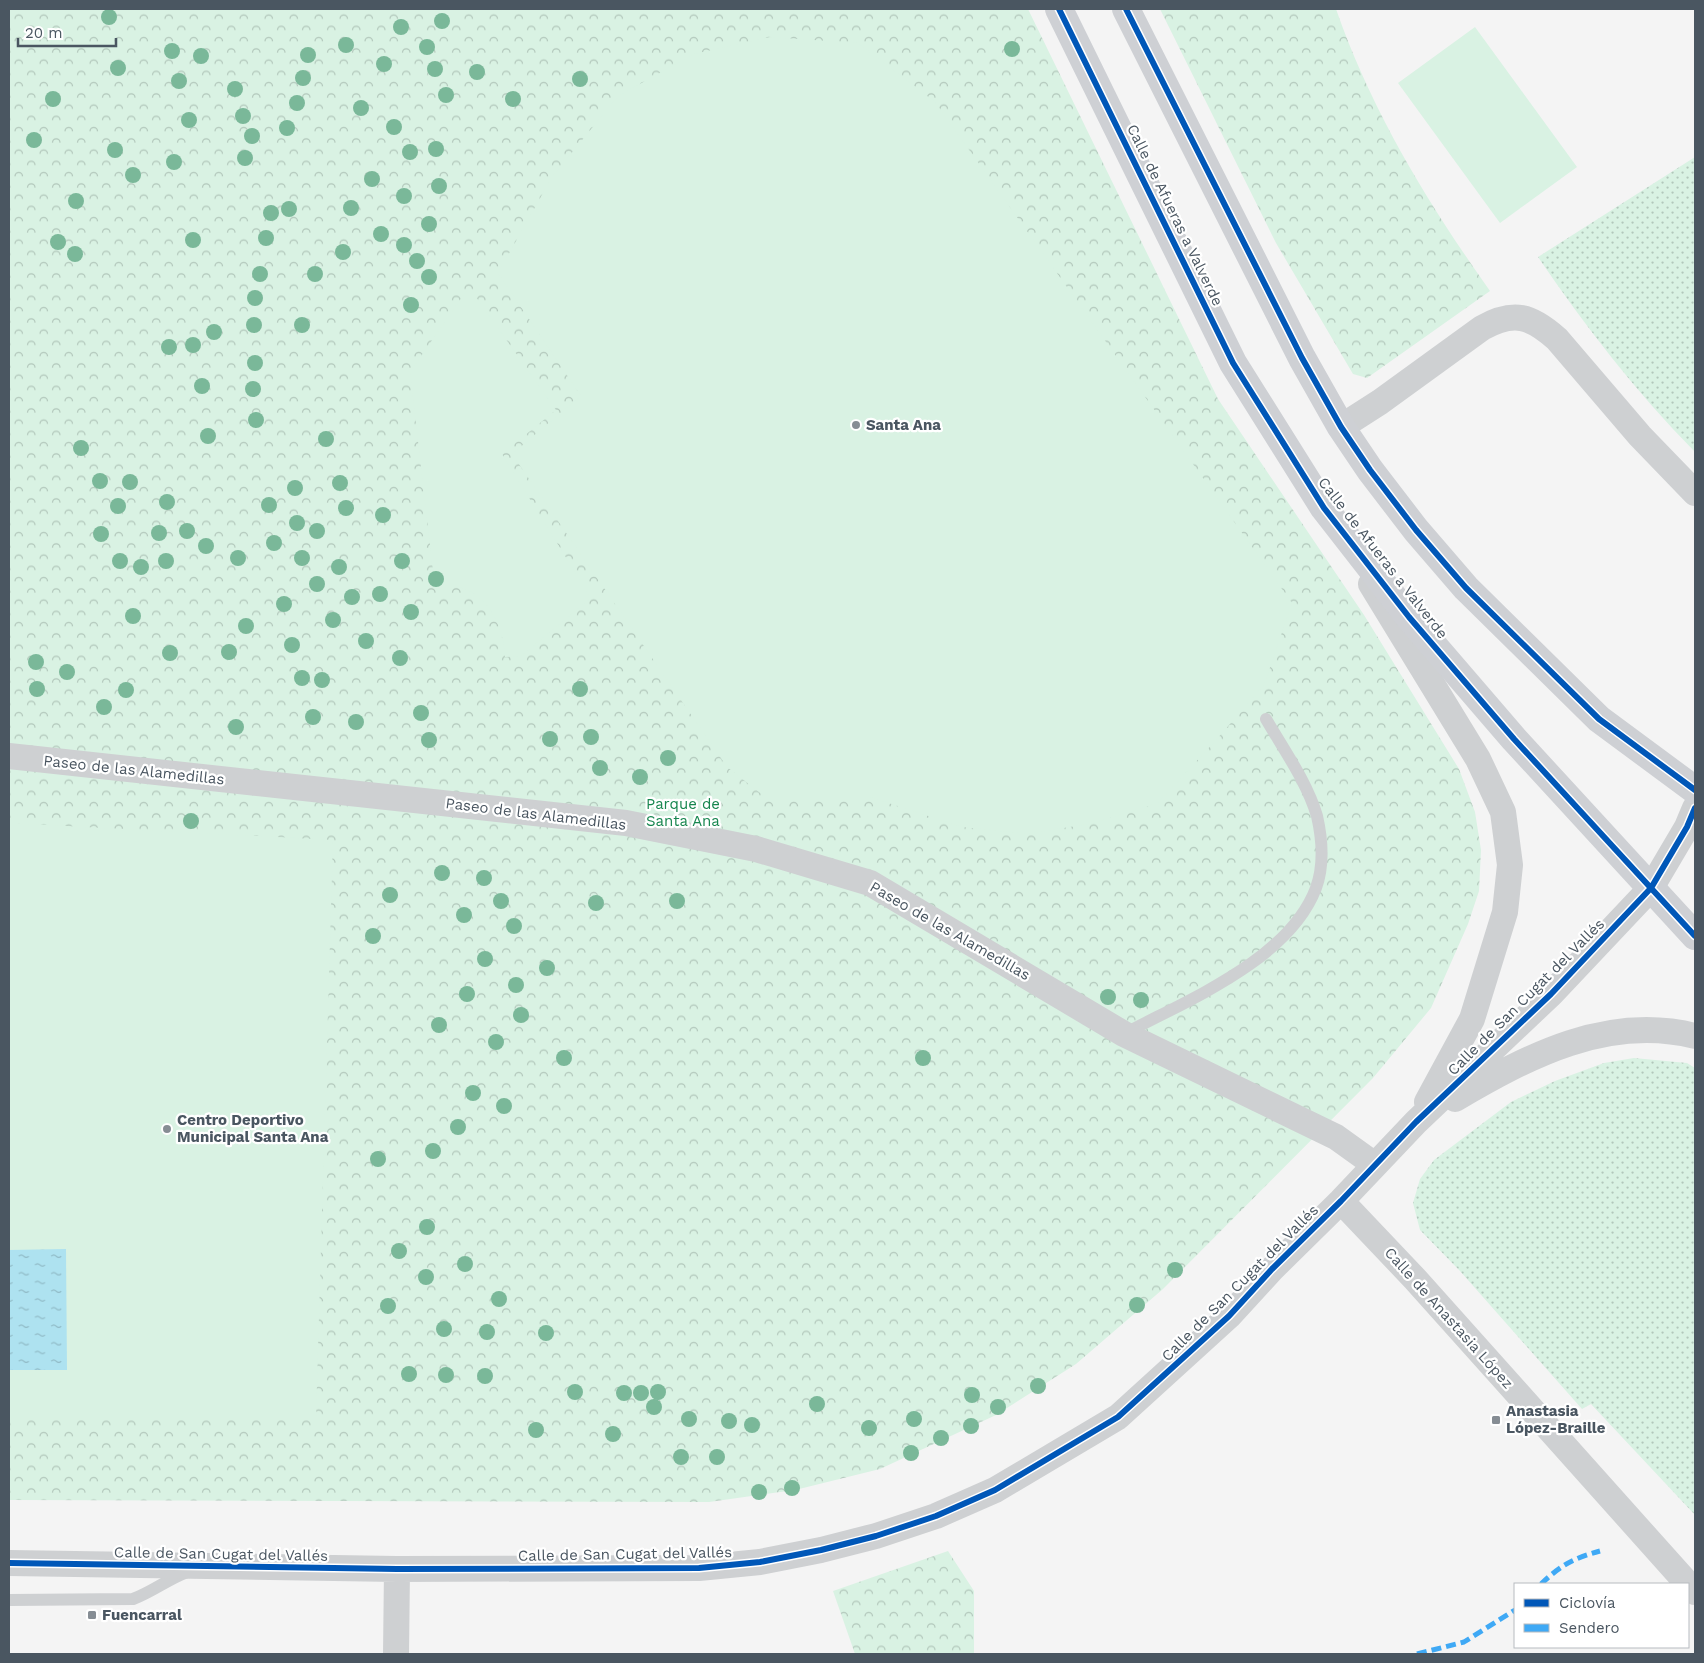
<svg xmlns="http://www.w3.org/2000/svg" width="1704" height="1663" font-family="'Work Sans',sans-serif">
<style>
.grass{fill:url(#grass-dots)}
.forest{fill:url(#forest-crowns)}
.garden{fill:#d9f2e3}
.water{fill:url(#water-ripples)}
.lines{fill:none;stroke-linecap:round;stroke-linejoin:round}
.lane{stroke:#ced0d2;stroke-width:12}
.street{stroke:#ced0d2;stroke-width:26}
.secondary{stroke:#ced0d4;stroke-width:28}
.quiet{stroke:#3fa9f5;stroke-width:5;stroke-dasharray:10 5;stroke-linecap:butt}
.cycleway-casing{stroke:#fff;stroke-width:9}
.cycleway{stroke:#0057b8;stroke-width:6}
.tree{fill:#7ab899}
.poi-dot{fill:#868d94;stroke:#fff;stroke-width:2}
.labels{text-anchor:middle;stroke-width:4.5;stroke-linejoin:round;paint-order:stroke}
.street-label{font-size:15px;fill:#4a5661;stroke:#fff}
.poi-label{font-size:15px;font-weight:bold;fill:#4a5661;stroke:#fff;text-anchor:start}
.park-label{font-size:15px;fill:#17864f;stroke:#fff}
</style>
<defs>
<pattern id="grass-dots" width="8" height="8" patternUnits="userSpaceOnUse" patternTransform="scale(1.25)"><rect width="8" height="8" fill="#d9f2e3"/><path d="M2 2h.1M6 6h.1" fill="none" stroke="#b2c7bb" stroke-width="1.8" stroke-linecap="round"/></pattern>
<pattern id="forest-crowns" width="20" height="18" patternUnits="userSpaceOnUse" patternTransform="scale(1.25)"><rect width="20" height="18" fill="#d9f2e3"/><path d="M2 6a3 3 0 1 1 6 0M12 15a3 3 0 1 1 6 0" fill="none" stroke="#b2c7bb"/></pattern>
<pattern id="water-ripples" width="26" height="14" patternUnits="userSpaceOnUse" patternTransform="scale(1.25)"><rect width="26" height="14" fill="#aee2f0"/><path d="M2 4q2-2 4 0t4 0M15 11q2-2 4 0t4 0" fill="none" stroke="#90bac6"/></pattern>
</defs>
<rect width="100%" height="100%" fill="#f4f4f4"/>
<path class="grass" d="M1695 157V452C1636 392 1585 326 1538 257Z
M1634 1058 1687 1063 1695 1068V1515L1591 1404 1582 1409 1460 1271 1420 1230 1413 1203 1420 1179 1434 1160 1511 1102 1555 1081 1604 1063Z"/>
<path class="forest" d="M9 9H1028L1218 399 1364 615 1459 769 1475 812 1481 850 1479 891 1468 924 1431 1008 1373 1078 1163 1289 1076 1364 996 1415 880 1469 795 1490 709 1502 9 1500Z
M1160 9H1336C1372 112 1427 202 1490 291L1367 378 1353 374 1276 243Z
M948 1551 974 1591V1654H855L833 1591Z"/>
<path class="garden" d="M1475 27 1577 167 1500 223 1398 83Z
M770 37 858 43 935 102 1292 603 1264 685 1216 740 1158 803 1094 823 1027 834 962 827 867 796H764L727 767 512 454 581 396 498 273 552 177 618 96 694 54Z
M469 287 556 410 502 454 591 598 521 656 505 657C504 630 491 599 465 589 455 585 444 583 434 580L410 372Z
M9 823 333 840 316 1418H9Z"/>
<path class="water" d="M66 1249 67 1370H9V1250Z"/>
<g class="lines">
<path class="lane" d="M1124 1034C1187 1000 1289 960 1316 888 1324 866 1322 838 1317 816 1307 782 1284 750 1266 719
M9 1600 133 1599C152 1592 168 1579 187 1572"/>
<path class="street" d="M1341 427 1380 402 1482 328C1514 310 1531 316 1557 339L1640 436 1695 493
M1371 584 1478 759 1503 812 1510 865 1505 912 1472 1019 1427 1102
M9 756 626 823 756 849 870 883 1124 1034 1336 1137 1375 1165
M1455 1099C1528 1056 1608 1014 1695 1036
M1341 1201 1415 1279 1695 1592
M9 1563 397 1569 699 1568 760 1562 821 1550 876 1536 936 1516 995 1490 1118 1417 1229 1316 1272 1269 1341 1201 1416 1122 1551 994 1651 888 1687 827 1695 808
M396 1654 397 1569"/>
<path class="secondary" d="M1059 9 1233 363 1324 508 1409 617 1514 739 1695 936
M1126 9 1302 358 1341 427 1370 470 1416 530 1466 588 1599 719 1695 790"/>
<path class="quiet" d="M1541 1584C1561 1565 1574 1558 1600 1551
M1417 1654 1464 1642 1515 1610"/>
<g class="cycleway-casing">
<path id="cycleway" d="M1059 9 1233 363 1324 508 1409 617 1514 739 1695 936
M1126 9 1302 358 1341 427 1370 470 1416 530 1466 588 1599 719 1695 790
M9 1563 397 1569 699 1568 760 1562 821 1550 876 1536 936 1516 995 1490 1118 1417 1229 1316 1272 1269 1341 1201 1416 1122 1551 994 1651 888 1687 827 1695 808"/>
</g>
<use href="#cycleway" class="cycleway"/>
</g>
<g class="tree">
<circle cx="109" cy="17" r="8"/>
<circle cx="442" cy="21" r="8"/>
<circle cx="401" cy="27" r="8"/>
<circle cx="346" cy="45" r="8"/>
<circle cx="427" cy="47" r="8"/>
<circle cx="1012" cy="49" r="8"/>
<circle cx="172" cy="51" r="8"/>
<circle cx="308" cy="55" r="8"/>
<circle cx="201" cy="56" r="8"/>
<circle cx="384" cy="64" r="8"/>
<circle cx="118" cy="68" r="8"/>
<circle cx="435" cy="69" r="8"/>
<circle cx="477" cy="72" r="8"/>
<circle cx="303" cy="78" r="8"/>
<circle cx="580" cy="79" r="8"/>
<circle cx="179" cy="81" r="8"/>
<circle cx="235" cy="89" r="8"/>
<circle cx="446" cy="95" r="8"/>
<circle cx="53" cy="99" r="8"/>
<circle cx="513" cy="99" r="8"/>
<circle cx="297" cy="103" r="8"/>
<circle cx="361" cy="108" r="8"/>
<circle cx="243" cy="116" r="8"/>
<circle cx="189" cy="120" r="8"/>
<circle cx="394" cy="127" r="8"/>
<circle cx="287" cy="128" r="8"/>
<circle cx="252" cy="136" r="8"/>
<circle cx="34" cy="140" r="8"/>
<circle cx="436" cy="149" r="8"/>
<circle cx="115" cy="150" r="8"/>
<circle cx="410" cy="152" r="8"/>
<circle cx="245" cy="158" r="8"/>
<circle cx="174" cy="162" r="8"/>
<circle cx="133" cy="175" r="8"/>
<circle cx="372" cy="179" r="8"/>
<circle cx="439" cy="186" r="8"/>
<circle cx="404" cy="196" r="8"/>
<circle cx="76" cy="201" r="8"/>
<circle cx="351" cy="208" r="8"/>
<circle cx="289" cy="209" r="8"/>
<circle cx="271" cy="213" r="8"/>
<circle cx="429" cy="224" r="8"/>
<circle cx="381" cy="234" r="8"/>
<circle cx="266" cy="238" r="8"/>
<circle cx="193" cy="240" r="8"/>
<circle cx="58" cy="242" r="8"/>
<circle cx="404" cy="245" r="8"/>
<circle cx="343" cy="252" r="8"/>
<circle cx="75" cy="254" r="8"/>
<circle cx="417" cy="261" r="8"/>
<circle cx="260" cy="274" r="8"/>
<circle cx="315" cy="274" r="8"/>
<circle cx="429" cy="277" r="8"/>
<circle cx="255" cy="298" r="8"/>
<circle cx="411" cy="305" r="8"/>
<circle cx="254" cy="325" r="8"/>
<circle cx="302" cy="325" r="8"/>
<circle cx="214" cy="332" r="8"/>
<circle cx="193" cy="345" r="8"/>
<circle cx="169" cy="347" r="8"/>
<circle cx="255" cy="363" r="8"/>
<circle cx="202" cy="386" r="8"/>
<circle cx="253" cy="389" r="8"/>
<circle cx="256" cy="420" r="8"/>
<circle cx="208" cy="436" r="8"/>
<circle cx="326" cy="439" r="8"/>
<circle cx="81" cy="448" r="8"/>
<circle cx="100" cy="481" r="8"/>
<circle cx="130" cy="482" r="8"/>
<circle cx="340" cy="483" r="8"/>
<circle cx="295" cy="488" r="8"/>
<circle cx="167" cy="502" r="8"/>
<circle cx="269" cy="505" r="8"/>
<circle cx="118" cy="506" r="8"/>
<circle cx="346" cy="508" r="8"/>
<circle cx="383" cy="515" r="8"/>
<circle cx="297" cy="523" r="8"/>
<circle cx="187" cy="531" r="8"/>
<circle cx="317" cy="531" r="8"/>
<circle cx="159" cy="533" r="8"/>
<circle cx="101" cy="534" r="8"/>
<circle cx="274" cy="543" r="8"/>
<circle cx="206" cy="546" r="8"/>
<circle cx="238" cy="558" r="8"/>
<circle cx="302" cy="558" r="8"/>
<circle cx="120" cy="561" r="8"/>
<circle cx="166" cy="561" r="8"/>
<circle cx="402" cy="561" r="8"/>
<circle cx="141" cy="567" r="8"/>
<circle cx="339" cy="567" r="8"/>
<circle cx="436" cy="579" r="8"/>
<circle cx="317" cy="584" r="8"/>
<circle cx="380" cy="594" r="8"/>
<circle cx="352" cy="597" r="8"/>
<circle cx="284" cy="604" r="8"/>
<circle cx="411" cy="612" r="8"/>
<circle cx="133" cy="616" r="8"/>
<circle cx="333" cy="620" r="8"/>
<circle cx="246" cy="626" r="8"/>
<circle cx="366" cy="641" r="8"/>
<circle cx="292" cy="645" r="8"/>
<circle cx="229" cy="652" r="8"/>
<circle cx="170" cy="653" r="8"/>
<circle cx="400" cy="658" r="8"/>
<circle cx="36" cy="662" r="8"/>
<circle cx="67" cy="672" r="8"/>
<circle cx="302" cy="678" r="8"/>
<circle cx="322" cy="680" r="8"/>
<circle cx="37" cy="689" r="8"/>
<circle cx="580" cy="689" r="8"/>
<circle cx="126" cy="690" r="8"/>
<circle cx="104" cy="707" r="8"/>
<circle cx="421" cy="713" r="8"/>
<circle cx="313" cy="717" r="8"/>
<circle cx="356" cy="722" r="8"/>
<circle cx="236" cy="727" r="8"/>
<circle cx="591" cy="737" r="8"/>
<circle cx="550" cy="739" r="8"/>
<circle cx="429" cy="740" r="8"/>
<circle cx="668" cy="758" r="8"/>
<circle cx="600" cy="768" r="8"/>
<circle cx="640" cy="777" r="8"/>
<circle cx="191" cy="821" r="8"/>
<circle cx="442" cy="873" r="8"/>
<circle cx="484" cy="878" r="8"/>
<circle cx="390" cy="895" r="8"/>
<circle cx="501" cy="901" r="8"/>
<circle cx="677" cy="901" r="8"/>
<circle cx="596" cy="903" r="8"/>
<circle cx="464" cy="915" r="8"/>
<circle cx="514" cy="926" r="8"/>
<circle cx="373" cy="936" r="8"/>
<circle cx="485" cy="959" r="8"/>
<circle cx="547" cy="968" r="8"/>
<circle cx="516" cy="985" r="8"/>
<circle cx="467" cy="994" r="8"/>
<circle cx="1108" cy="997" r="8"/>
<circle cx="1141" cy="1000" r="8"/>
<circle cx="521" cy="1015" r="8"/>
<circle cx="439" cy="1025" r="8"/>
<circle cx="496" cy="1042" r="8"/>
<circle cx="564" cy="1058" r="8"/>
<circle cx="923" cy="1058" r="8"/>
<circle cx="473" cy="1093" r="8"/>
<circle cx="504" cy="1106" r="8"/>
<circle cx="458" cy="1127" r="8"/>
<circle cx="433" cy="1151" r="8"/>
<circle cx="378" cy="1159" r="8"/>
<circle cx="427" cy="1227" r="8"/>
<circle cx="399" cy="1251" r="8"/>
<circle cx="465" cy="1264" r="8"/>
<circle cx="1175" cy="1270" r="8"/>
<circle cx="426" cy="1277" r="8"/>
<circle cx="499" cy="1299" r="8"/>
<circle cx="1137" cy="1305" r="8"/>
<circle cx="388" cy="1306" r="8"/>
<circle cx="444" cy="1329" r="8"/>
<circle cx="487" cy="1332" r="8"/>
<circle cx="546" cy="1333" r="8"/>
<circle cx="409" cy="1374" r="8"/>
<circle cx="446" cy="1375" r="8"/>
<circle cx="485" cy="1376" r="8"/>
<circle cx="1038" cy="1386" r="8"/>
<circle cx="575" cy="1392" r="8"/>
<circle cx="658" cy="1392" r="8"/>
<circle cx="624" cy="1393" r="8"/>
<circle cx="641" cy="1393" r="8"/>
<circle cx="972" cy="1395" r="8"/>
<circle cx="817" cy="1404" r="8"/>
<circle cx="654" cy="1407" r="8"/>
<circle cx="998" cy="1407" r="8"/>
<circle cx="689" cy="1419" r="8"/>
<circle cx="914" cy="1419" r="8"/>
<circle cx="729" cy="1421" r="8"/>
<circle cx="752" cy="1425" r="8"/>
<circle cx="971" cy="1426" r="8"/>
<circle cx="869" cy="1428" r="8"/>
<circle cx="536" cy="1430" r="8"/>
<circle cx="613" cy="1434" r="8"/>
<circle cx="941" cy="1438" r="8"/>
<circle cx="911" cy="1453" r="8"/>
<circle cx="681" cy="1457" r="8"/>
<circle cx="717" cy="1457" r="8"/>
<circle cx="792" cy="1488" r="8"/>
<circle cx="759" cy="1492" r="8"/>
</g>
<g class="poi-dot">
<circle cx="856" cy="425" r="5"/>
<circle cx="167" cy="1129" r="5"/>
<rect x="1491" y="1415" width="10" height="10" rx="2.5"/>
<rect x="87" y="1610" width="10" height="10" rx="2.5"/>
</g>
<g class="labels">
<g class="street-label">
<text transform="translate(1175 215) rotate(64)" y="5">Calle de Afueras a Valverde</text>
<text transform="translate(1383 558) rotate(52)" y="5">Calle de Afueras a Valverde</text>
<text transform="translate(134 770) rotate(6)" y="5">Paseo de las Alamedillas</text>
<text transform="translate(536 814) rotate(7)" y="5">Paseo de las Alamedillas</text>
<text transform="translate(950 931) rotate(30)" y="5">Paseo de las Alamedillas</text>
<text transform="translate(1526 997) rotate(-45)" y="5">Calle de San Cugat del Vallés</text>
<text transform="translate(1240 1283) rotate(-45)" y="5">Calle de San Cugat del Vallés</text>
<text transform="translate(1449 1318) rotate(48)" y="5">Calle de Anastasia López</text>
<text transform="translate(221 1554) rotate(1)" y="5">Calle de San Cugat del Vallés</text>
<text transform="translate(625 1554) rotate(-1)" y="5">Calle de San Cugat del Vallés</text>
</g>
<g class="poi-label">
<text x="866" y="430">Santa Ana</text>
<text x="177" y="1125">Centro Deportivo<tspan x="177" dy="17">Municipal Santa Ana</tspan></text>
<text x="1506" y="1416">Anastasia<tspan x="1506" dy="17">López-Braille</tspan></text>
<text x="102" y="1620">Fuencarral</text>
</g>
<g class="park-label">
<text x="683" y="809">Parque de<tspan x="683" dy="17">Santa Ana</tspan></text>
</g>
</g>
<rect width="1704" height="1663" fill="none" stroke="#4a5661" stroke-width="20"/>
<rect x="1514" y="1583" width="175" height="65" fill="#ffffff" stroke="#b7bbc0"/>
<rect x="1524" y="1599" width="25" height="8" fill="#0057b8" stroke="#b7bbc0"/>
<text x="1559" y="1608" font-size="15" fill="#4a5661">Ciclovía</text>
<rect x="1524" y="1624" width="25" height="8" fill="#3fa9f5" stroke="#b7bbc0"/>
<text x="1559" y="1633" font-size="15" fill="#4a5661">Sendero</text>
<path d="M18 38v8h98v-8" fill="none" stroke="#4a5661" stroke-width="2.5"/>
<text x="25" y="38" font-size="15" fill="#4a5661" stroke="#ffffff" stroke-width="4" paint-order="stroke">20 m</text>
</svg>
